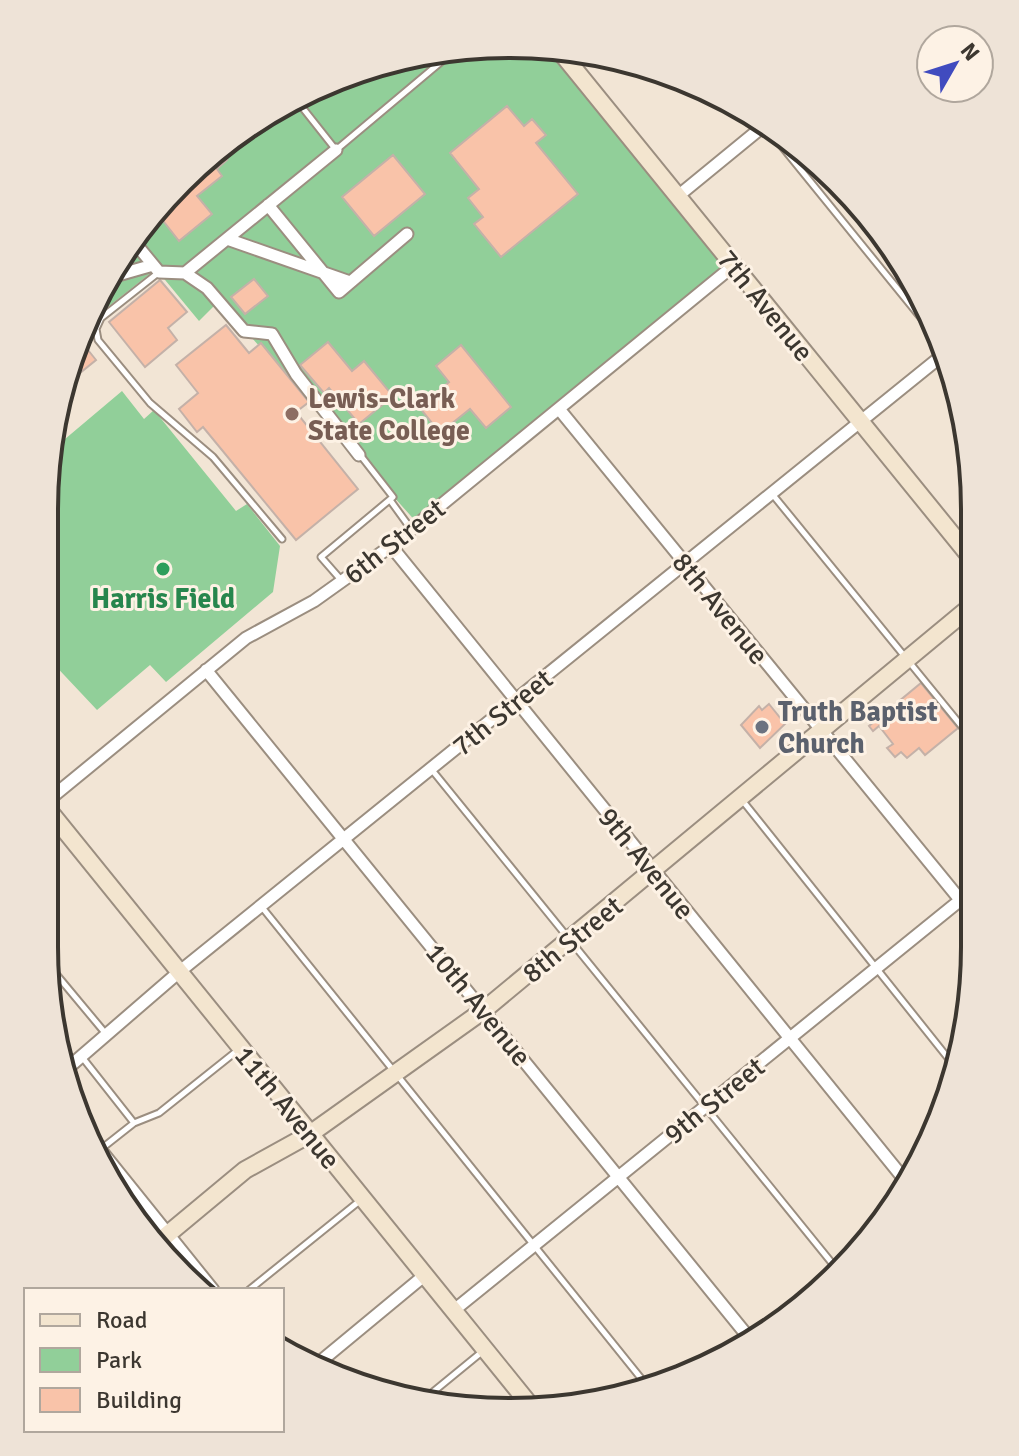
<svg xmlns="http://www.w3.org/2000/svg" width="1019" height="1456" font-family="Signika,sans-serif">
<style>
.green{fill:#91cf99}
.building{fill:#f9c3a9;stroke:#c4b1a8;stroke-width:2}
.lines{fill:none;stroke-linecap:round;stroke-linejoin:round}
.lane-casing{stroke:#9b8e80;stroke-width:9}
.street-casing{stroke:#9b8e80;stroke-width:15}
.secondary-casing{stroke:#9b8e80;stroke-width:20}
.lane{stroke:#fff;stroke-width:5}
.street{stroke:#fff;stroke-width:11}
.secondary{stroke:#f3e5cf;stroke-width:16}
.education-dot{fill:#8d6e63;stroke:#fdf2e5;stroke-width:3}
.leisure-dot{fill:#2e9e5b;stroke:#fdf2e5;stroke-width:3}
.worship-dot{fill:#6b7280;stroke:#fdf2e5;stroke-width:3}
.labels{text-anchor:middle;stroke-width:6;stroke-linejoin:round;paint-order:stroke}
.street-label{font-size:28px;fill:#3c3730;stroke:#fdf2e5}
.education-label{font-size:28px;font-weight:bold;fill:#785e54;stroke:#fdf2e5;text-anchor:start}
.leisure-label{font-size:28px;font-weight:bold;fill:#27864d;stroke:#fdf2e5}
.worship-label{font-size:28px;font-weight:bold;fill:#5b616d;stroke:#fdf2e5;text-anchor:start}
.rim{fill:none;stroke:#3c3730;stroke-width:4}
</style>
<rect width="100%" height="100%" fill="#f2e5d5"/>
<path class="green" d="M510 44 564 55 733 266 418 524 219 301 199 321 156 269 85 325 92 303 181 180 332 79Z
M122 391 144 419 154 410 236 511 247 504 280 546 273 592 166 682 150 665 97 710 49 659 52 450Z"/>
<path class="building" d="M507 106 524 126 532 119 546 135 536 143 578 194 501 257 474 224 483 217 468 198 479 189 450 153Z
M221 153 227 160 217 169 222 176 197 196 212 214 179 241 157 213 181 180Z
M393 155 425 194 374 236 342 197Z
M254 279 268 296 245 314 231 297Z
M160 280 187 312 168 328 177 340 145 367 109 322Z
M226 325 249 353 261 343 309 402 296 412 358 489 296 540 203 427 197 432 179 409 198 393 176 365Z
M80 340 96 360 64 386Z
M328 342 352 371 364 361 393 396 359 424 329 388 324 393 300 365Z
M461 345 511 407 486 428 470 409 440 433 419 407 449 382 436 366Z
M921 683 958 728 925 755 919 748 907 758 901 752 895 757 887 748 893 744 879 726 873 731 869 726Z
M769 704 785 724 760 748 741 725 759 706 762 710Z"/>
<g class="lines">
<g class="lane-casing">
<path id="lane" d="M298 102 336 150 448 56
M775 138 939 340
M158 273 101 318 96 329 98 340 150 403 213 457 282 539
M773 495 972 739
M390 500 411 529
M342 581 321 557 393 497 361 456
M432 770 840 1273
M742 800 952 1063
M261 906 648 1387
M46 962 106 1034
M82 1057 134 1123 101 1149
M134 1123 159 1113 238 1050
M249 1290 362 1199
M422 1401 483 1351"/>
</g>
<g class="street-casing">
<path id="street" d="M678 196 761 128
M268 205 339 292 407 234
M227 239 350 282
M135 243 159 272 185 273 207 288 244 331 272 334 296 374 359 455
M185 273 336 150
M111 277 153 265
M559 409 975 918
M391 546 904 1179
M206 670 750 1339
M46 802 246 638 314 601 391 546 733 266
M62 1073 179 972 944 354
M94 1142 213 1290
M453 1311 974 889
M315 1366 425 1275"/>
</g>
<g class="secondary-casing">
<path id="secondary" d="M563 55 968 554
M46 807 530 1405
M156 1244 245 1170 310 1134 484 1010 969 608"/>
</g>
<use href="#lane" class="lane"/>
<use href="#street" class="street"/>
<use href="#secondary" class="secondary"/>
</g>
<circle class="education-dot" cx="292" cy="414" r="8"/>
<circle class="leisure-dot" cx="163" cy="569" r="8"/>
<circle class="worship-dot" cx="762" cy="727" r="8"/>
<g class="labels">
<g class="street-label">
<text transform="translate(766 305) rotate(51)" y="10">7th Avenue</text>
<text transform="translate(394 541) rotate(-38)" y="10">6th Street</text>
<text transform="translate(721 608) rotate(51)" y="10">8th Avenue</text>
<text transform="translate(502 712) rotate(-39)" y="10">7th Street</text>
<text transform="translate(647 863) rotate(51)" y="10">9th Avenue</text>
<text transform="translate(572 939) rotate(-39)" y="10">8th Street</text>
<text transform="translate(479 1004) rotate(51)" y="10">10th Avenue</text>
<text transform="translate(714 1100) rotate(-39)" y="10">9th Street</text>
<text transform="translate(288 1107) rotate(51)" y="10">11th Avenue</text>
</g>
<g class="education-label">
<text x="308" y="408">Lewis-Clark<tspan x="308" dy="32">State College</tspan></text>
</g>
<g class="leisure-label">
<text x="163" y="608">Harris Field</text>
</g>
<g class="worship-label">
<text x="778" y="721">Truth Baptist<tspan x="778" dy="32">Church</tspan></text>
</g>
</g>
<path d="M0 0H1019V1456H0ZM509 58H510A451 451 0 0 1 961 509V947A451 451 0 0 1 510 1398H509A451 451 0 0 1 58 947V509A451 451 0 0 1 509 58Z" fill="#eee3d7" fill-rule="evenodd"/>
<path class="rim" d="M509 58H510A451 451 0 0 1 961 509V947A451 451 0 0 1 510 1398H509A451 451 0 0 1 58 947V509A451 451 0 0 1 509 58Z"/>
<rect x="24" y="1288" width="260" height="144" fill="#fdf2e5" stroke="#b0a79d" stroke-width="2"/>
<rect x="40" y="1314" width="40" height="12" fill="#f3e5cf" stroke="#b0a79d" stroke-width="2"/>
<text x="96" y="1328" font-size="24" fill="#3c3730">Road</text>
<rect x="40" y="1348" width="40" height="24" fill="#91cf99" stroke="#b0a79d" stroke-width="2"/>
<text x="96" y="1368" font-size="24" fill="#3c3730">Park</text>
<rect x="40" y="1388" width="40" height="24" fill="#f9c3a9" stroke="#b0a79d" stroke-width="2"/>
<text x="96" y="1408" font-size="24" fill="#3c3730">Building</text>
<g transform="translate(955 64) rotate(51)"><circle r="38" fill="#fdf2e5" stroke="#b0a79d" stroke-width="2"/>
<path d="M0-6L14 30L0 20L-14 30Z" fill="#404bbf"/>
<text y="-12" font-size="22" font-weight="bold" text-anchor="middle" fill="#3c3730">N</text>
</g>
</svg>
